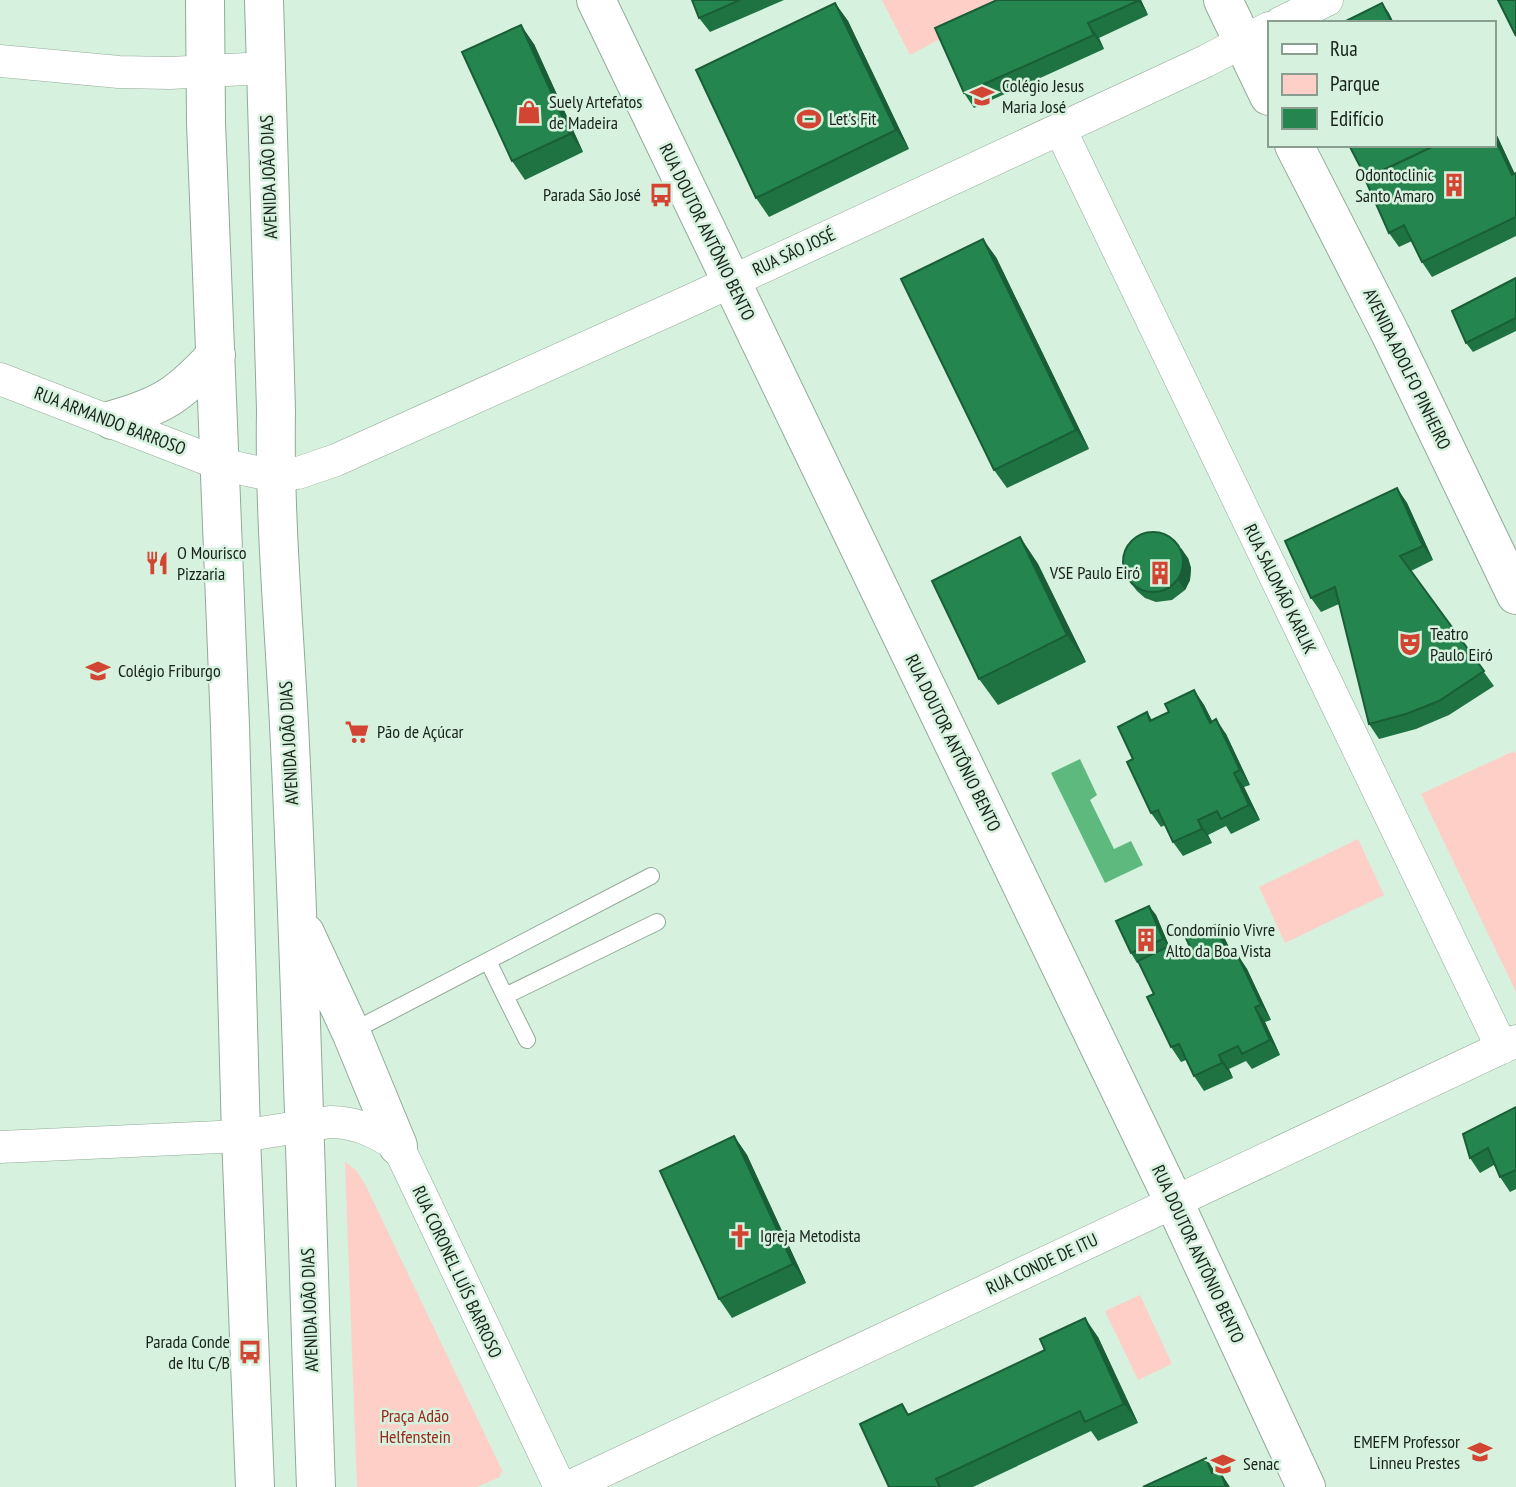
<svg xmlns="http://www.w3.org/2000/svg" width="1516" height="1487" font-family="'PT Sans Narrow',sans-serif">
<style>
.green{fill:#fecfc6}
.water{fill:#5db97e}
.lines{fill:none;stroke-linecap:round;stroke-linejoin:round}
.lane-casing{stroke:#92aa98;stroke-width:18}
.street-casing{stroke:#92aa98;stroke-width:33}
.secondary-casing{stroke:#92aa98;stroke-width:40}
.primary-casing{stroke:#92aa98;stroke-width:40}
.lane{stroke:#fff;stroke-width:16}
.street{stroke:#fff;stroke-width:32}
.secondary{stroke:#fff;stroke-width:38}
.primary{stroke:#fff;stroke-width:38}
.wall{fill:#1f7343}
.shaded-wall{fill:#195e37}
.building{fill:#24864e;stroke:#195e37;stroke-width:2}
.labels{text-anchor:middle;stroke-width:5;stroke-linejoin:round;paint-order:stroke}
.poi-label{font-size:18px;fill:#19221b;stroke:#d6f1dd;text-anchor:start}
.street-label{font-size:18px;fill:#19221b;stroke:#d6f1dd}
.park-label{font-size:18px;fill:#9b2719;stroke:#d6f1dd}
</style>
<rect width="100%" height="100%" fill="#d6f1dd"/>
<path class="green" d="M882 0H1013L910 55Z
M1514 751 1516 754V992L1421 794Z
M1358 839 1384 895 1285 943 1259 887Z
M345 1162 356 1170 365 1184 502 1470 500 1477 477 1487H357Z
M1140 1295 1172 1364 1138 1380 1105 1311Z"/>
<path class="water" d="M1080 759 1097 795 1090 800 1114 849 1131 841 1143 865 1105 883 1051 773Z"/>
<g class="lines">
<g class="lane-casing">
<path id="lane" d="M488 961 505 996 657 922
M505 996 527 1040
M351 1032 651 876"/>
</g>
<g class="street-casing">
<path id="street" d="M1280 23 1327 0
M0 61 119 72 170 73 266 68
M1060 129 1502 1048
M0 379 220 464 275 476 298 473 336 460 696 298 1206 61 1269 28
M0 1147 241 1136 330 1122C357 1122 376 1132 398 1146L560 1487
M569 1487 1516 1041"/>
</g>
<g class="secondary-casing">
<path id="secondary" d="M596 0 1174 1202 1306 1487"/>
</g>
<g class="primary-casing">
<path id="primary" d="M205 0 206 123 230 726 241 1136 255 1487
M264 0 276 410C274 522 285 633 290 745 302 992 307 1240 316 1487
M1223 0 1269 96
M1294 145 1390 333 1516 595
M112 420C163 406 180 394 216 355
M305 933 351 1032 398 1146"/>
</g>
<use href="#lane" class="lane"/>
<use href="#street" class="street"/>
<use href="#secondary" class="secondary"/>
<use href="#primary" class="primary"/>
</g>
<path class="wall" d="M692 0H784L710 32 699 18Z
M997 0H1141L1148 15 1099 38 1104 49 974 108 964 93Z
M835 3 848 21 909 149 769 217 756 198Z
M534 44 583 152 525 180 512 161Z
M1493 127 1515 174 1516 173V236L1432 277 1422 262 1412 241 1399 247 1389 233 1493 145Z
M996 257 1089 449 1007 488 994 470Z
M1516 278V331L1473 352 1466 343Z
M1397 488 1407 503 1433 560 1411 571 1494 686 1449 715 1416 729 1379 739 1369 724 1339 604 1321 612 1311 598Z
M1020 537 1038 564 1086 662 998 705 979 679Z
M1188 558 1191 568 1190 580 1185 590 1172 600 1156 602 1145 598 1137 591 1130 582Z
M1194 690 1204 705 1212 721 1226 734 1250 785 1244 787 1260 820 1231 834 1226 826 1208 835 1212 843 1183 856 1173 842 1165 825 1161 827 1151 813 1133 759 1147 712 1152 720 1169 712Z
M1149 906 1156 915 1170 948 1169 949 1173 955 1225 939 1233 956 1237 954 1247 969 1271 1020 1265 1022 1280 1055 1252 1069 1246 1061 1229 1069 1233 1078 1204 1091 1194 1076 1186 1060 1181 1062 1171 1047 1154 994 1139 963H1137L1131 953Z
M1516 1107V1189L1510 1192 1500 1177 1494 1165 1480 1173 1470 1158Z
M734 1136 747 1155 806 1283 732 1318 719 1299Z
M1098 1337 1138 1423 1098 1441 1091 1431 973 1487H889L909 1414Z"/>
<path class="shaded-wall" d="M1138 0H1141L1148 15Z
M835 3 848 21 909 149 896 130Z
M1382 3 1389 13 1394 23H1392Z
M1088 23 1099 38 1104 49 1094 35Z
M521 25 534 44 583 152 570 134Z
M1493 127 1516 177 1512 175 1493 134Z
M983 239 996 257 1089 449 1076 430Z
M1397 488 1407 503 1433 560 1423 546Z
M1020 537 1038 564 1086 662 1067 635Z
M1181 548 1188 558 1191 568 1190 580 1185 590 1178 580Z
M1194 690 1204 705 1220 737 1210 723Z
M1216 719 1226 734 1250 785 1240 770Z
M1234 773 1244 787 1260 820 1249 805Z
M1198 820 1208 835 1212 843 1202 829Z
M1149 906 1156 915 1170 948 1163 939Z
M1215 925 1225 939 1241 972 1230 957Z
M1237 954 1247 969 1271 1020 1261 1005Z
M1255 1007 1265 1022 1280 1055 1270 1040Z
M1219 1055 1229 1069 1233 1078 1222 1063Z
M734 1136 747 1155 806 1283 793 1264Z
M1085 1318 1098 1337 1138 1423 1124 1404Z
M1206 1458 1216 1473H1212Z
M1221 1473 1230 1487H1226Z"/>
<path class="building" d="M692 0H740L699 18Z
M997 0H1138V1L1088 23 1094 35 964 93 935 28Z
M1498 0H1516V36Z
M835 3 896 130 756 198 696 70Z
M1382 3 1392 23H1342Z
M521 25 570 134 512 161 462 52Z
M1493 134 1512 175 1516 173V217L1422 262 1404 225 1389 233 1365 179 1436 145H1493Z
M1349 145H1436L1366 178Z
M983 239 1076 430 994 470 901 279Z
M1516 278V318L1466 343 1452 311Z
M1397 488 1423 546 1400 556 1484 671 1439 701 1406 714 1369 724 1335 587 1311 598 1285 541Z
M1123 562a30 30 0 1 1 60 0a30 30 0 1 1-60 0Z
M1020 537 1067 635 979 679 932 581Z
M1194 690 1210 723 1216 719 1240 770 1234 773 1249 805 1221 819 1217 811 1198 820 1202 829 1173 842 1158 810 1151 813 1127 762 1133 759 1118 727 1147 712 1150 721 1169 712 1165 704Z
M1149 906 1163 939 1131 953 1116 921Z
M1215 925 1230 957 1237 954 1261 1005 1255 1007 1270 1040 1242 1054 1238 1046 1219 1055 1222 1063 1194 1076 1179 1044 1171 1047 1147 997 1154 994 1138 961 1167 947 1171 955 1190 947 1186 938Z
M1516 1107V1170L1500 1177 1488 1148 1470 1158 1463 1134Z
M734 1136 793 1264 719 1299 660 1171Z
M1085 1318 1124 1404 1085 1422 1080 1411 936 1479 940 1487H889L860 1424 902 1404 908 1415 1045 1350 1040 1339Z
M1206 1458 1212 1473H1221L1226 1487H1143Z"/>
<defs>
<g id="school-bare" transform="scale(1.89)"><path d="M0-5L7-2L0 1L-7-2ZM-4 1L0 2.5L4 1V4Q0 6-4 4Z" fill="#d14532" stroke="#d6f1dd" stroke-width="2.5" paint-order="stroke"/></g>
<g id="shop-bare" transform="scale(1.89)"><path d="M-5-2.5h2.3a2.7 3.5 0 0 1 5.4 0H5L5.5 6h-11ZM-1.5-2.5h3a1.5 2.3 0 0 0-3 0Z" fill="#d14532" stroke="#d6f1dd" stroke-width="2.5" paint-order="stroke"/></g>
<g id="stadium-bare" transform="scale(1.89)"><path d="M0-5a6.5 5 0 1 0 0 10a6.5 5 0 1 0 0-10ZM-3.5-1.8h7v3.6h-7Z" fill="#d14532" stroke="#d6f1dd" stroke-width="2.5" paint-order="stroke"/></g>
<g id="building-bare" transform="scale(1.89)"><path d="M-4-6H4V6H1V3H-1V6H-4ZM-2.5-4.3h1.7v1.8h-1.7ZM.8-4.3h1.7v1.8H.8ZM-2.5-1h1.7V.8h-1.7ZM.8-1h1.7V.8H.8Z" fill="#d14532" stroke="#d6f1dd" stroke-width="2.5" paint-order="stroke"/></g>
<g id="bus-bare" transform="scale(1.89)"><path d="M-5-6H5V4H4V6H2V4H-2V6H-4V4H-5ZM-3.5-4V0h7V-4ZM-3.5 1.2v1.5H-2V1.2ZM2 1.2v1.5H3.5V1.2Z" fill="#d14532" stroke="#d6f1dd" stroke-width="2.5" paint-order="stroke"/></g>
<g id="restaurant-bare" transform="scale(1.89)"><path d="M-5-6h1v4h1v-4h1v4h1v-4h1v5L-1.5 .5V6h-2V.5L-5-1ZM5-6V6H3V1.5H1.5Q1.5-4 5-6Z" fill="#d14532" stroke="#d6f1dd" stroke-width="2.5" paint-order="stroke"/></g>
<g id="theatre-bare" transform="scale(1.89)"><path d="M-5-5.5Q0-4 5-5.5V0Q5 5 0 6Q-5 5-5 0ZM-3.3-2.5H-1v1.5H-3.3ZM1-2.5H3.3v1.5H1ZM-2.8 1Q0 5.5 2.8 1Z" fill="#d14532" stroke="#d6f1dd" stroke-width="2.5" paint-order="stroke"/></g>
<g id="supermarket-bare" transform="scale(1.89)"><path d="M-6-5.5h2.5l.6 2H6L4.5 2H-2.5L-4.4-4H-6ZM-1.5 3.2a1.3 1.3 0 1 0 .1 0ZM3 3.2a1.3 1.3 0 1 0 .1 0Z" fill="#d14532" stroke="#d6f1dd" stroke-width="2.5" paint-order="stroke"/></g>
<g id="church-bare" transform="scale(1.89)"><path d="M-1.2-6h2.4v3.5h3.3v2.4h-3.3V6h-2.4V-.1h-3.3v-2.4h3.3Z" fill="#d14532" stroke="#d6f1dd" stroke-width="2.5" paint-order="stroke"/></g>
<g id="university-bare" transform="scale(1.89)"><path d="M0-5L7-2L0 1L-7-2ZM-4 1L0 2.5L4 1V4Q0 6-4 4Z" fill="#d14532" stroke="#d6f1dd" stroke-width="2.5" paint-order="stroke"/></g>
</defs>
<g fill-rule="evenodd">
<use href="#school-bare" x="982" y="96"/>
<use href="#shop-bare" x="529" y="112"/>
<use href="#stadium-bare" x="809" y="119"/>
<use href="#building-bare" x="1454" y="185"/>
<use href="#bus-bare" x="661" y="195"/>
<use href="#restaurant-bare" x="157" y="563"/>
<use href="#building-bare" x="1160" y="573"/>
<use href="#theatre-bare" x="1410" y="644"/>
<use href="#school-bare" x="98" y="671"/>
<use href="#supermarket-bare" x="357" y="732"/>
<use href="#building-bare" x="1146" y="940"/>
<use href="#church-bare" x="740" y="1236"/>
<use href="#bus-bare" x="250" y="1352"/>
<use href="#school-bare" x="1480" y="1452"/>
<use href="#university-bare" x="1223" y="1464"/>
</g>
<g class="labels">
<g class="poi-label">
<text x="1002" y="92">Colégio Jesus<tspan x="1002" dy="21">Maria José</tspan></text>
<text x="549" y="108">Suely Artefatos<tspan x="549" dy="21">de Madeira</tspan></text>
<text x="829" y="125">Let's Fit</text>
<text x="1434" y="181" text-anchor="end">Odontoclinic<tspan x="1434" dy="21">Santo Amaro</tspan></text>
<text x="641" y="201" text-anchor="end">Parada São José</text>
<text x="177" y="559">O Mourisco<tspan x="177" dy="21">Pizzaria</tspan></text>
<text x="1140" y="579" text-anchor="end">VSE Paulo Eiró</text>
<text x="1430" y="640">Teatro<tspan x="1430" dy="21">Paulo Eiró</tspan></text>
<text x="118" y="677">Colégio Friburgo</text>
<text x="377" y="738">Pão de Açúcar</text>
<text x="1166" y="936">Condomínio Vivre<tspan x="1166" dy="21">Alto da Boa Vista</tspan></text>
<text x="760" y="1242">Igreja Metodista</text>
<text x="230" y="1348" text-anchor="end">Parada Conde<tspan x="230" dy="21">de Itu C/B</tspan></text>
<text x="1460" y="1448" text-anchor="end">EMEFM Professor<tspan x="1460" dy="21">Linneu Prestes</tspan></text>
<text x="1243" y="1470">Senac</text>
</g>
<g class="street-label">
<text transform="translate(269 177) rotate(-92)" y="6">AVENIDA JOÃO DIAS</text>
<text transform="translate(707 232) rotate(64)" y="6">RUA DOUTOR ANTÔNIO BENTO</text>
<text transform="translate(794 252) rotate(-25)" y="6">RUA SÃO JOSÉ</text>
<text transform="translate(1407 369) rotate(64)" y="6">AVENIDA ADOLFO PINHEIRO</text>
<text transform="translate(110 421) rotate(21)" y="6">RUA ARMANDO BARROSO</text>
<text transform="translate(1280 589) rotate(64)" y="6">RUA SALOMÃO KARLIK</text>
<text transform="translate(289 743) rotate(-93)" y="6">AVENIDA JOÃO DIAS</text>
<text transform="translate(953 743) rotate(64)" y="6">RUA DOUTOR ANTÔNIO BENTO</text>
<text transform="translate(1198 1254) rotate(65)" y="6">RUA DOUTOR ANTÔNIO BENTO</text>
<text transform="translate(1042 1264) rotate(-25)" y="6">RUA CONDE DE ITU</text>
<text transform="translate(457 1272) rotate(65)" y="6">RUA CORONEL LUÍS BARROSO</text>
<text transform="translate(310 1310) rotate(-92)" y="6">AVENIDA JOÃO DIAS</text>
</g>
<g class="park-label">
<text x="415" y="1422">Praça Adão<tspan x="415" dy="21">Helfenstein</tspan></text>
</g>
</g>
<rect x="1268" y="21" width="228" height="126" fill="#d6f1dd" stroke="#8a9e8f" stroke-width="2"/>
<rect x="1282" y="44" width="35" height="10" fill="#ffffff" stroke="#8a9e8f" stroke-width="2"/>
<text x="1330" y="56" font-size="21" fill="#19221b">Rua</text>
<rect x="1282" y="74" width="35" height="21" fill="#fecfc6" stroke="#8a9e8f" stroke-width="2"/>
<text x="1330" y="91" font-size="21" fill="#19221b">Parque</text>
<rect x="1282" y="108" width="35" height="21" fill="#24864e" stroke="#8a9e8f" stroke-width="2"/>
<text x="1330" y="126" font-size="21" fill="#19221b">Edifício</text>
</svg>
